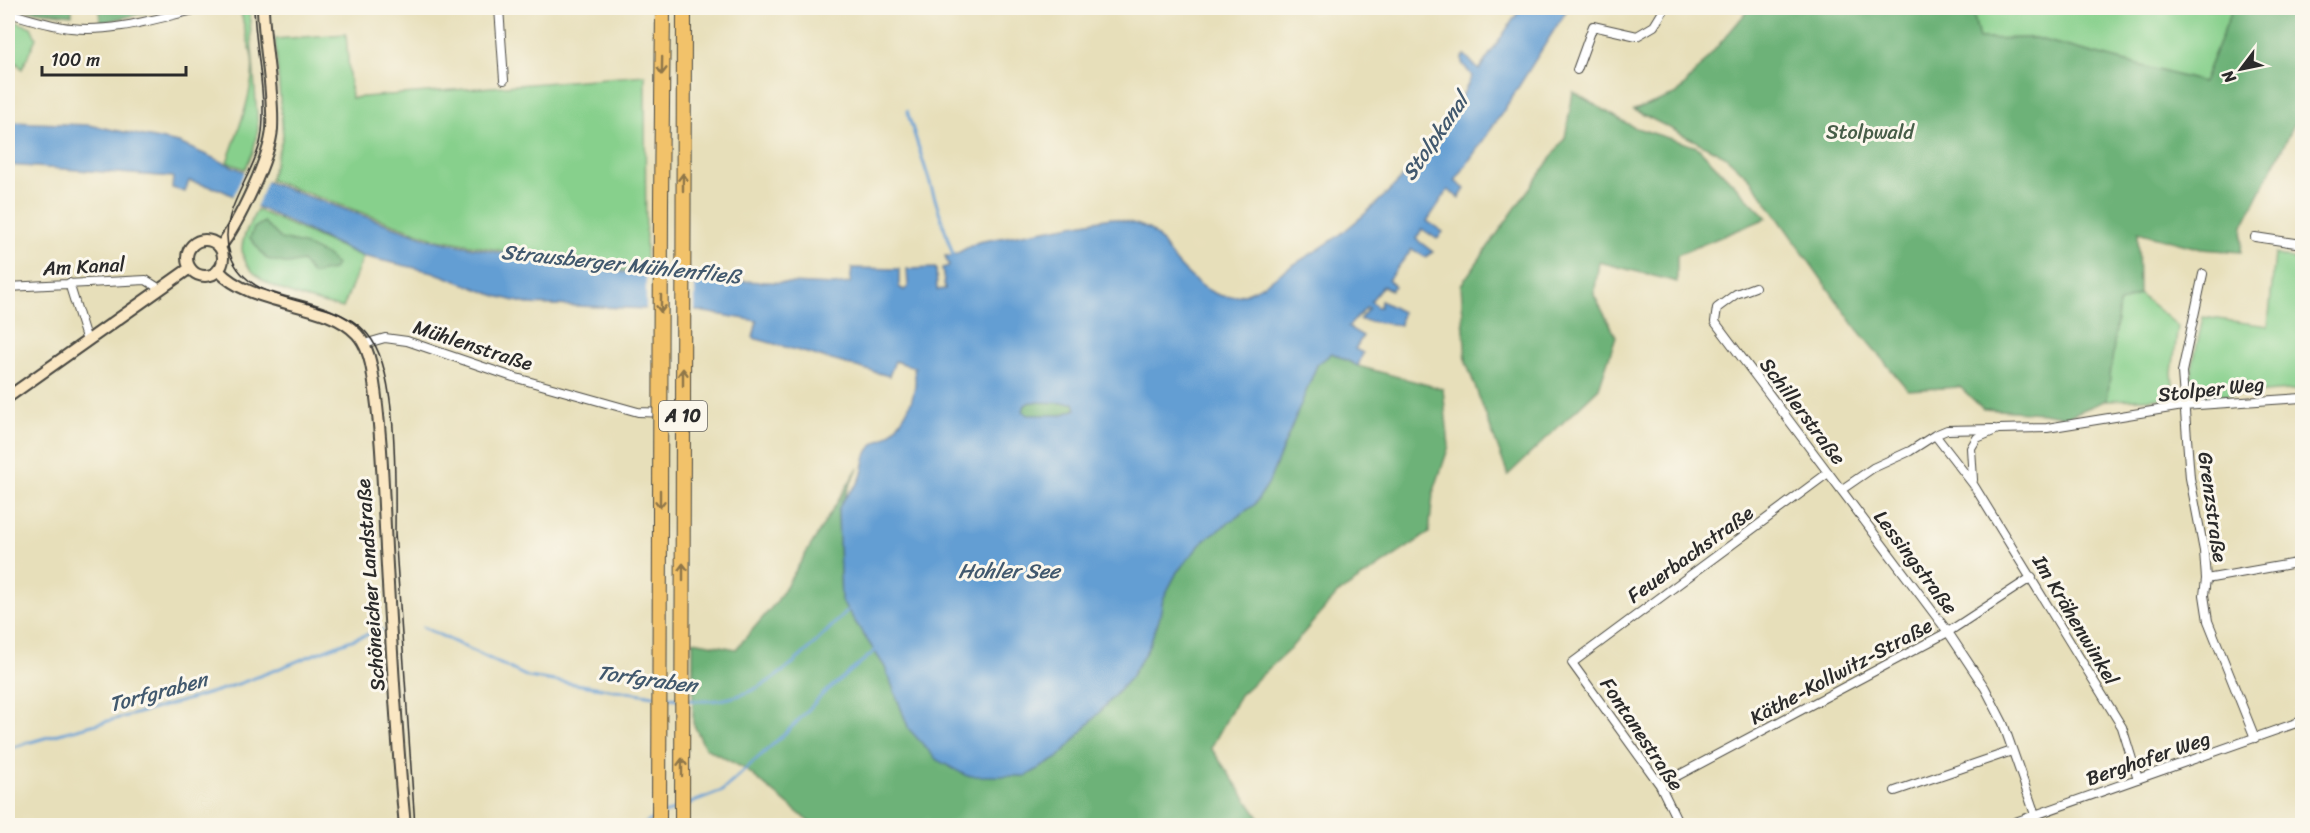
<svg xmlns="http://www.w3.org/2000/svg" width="2310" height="833" font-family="Sriracha,sans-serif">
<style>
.green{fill:#87d08c;stroke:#597e5c;stroke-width:1.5}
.forest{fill:#6db278;stroke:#4c6e52;stroke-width:1.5}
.water{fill:#649ed3;stroke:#48647f;stroke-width:1.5;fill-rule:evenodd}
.pier{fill:#e7dfba}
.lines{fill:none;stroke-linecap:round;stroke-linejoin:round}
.stream{stroke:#649ed3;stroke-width:3}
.minor-casing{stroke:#474640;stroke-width:10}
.secondary-casing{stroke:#474640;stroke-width:14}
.motorway-casing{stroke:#474640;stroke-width:16}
.minor{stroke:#fff;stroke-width:8}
.secondary{stroke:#fae7c3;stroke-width:10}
.motorway{stroke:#f2c26a;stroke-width:14}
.tram{stroke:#2b2b2b;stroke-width:1.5}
.motorway-bridge-casing{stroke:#474640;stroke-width:16;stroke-linecap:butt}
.motorway-bridge{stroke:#f2c26a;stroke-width:14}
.oneway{stroke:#8e764a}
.labels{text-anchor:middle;stroke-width:6;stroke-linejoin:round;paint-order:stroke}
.shield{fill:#fbf7ec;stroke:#696865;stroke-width:1.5}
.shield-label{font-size:18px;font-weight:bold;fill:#2b2b2b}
.park-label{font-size:20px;fill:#475d48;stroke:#fbf7ec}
.street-label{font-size:20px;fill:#2b2b2b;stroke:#fbf7ec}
.water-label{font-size:21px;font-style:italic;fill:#42596e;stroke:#fbf7ec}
</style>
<rect width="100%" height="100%" fill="#fbf7ec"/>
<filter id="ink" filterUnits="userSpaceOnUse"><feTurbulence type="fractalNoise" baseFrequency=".0167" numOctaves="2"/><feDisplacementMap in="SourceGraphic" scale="12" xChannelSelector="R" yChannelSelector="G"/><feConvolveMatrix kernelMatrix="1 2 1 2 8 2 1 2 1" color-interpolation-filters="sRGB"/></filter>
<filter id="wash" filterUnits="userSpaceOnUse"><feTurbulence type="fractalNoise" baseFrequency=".008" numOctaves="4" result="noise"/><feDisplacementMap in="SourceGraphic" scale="24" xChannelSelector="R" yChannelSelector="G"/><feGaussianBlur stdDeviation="1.35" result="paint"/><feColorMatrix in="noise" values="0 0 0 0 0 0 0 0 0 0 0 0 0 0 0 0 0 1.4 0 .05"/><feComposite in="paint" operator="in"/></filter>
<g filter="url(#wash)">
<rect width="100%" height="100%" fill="#e7dfba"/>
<path class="green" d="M240 8H249L258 129 253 152 245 169 227 162C236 137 259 79 251 53 247 39 243 23 240 8Z
M1972 8H2233L2203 82 2035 38 1979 39Z
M8 19 31 27 36 38 22 69 17 63 8 74Z
M346 34 351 98 645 75 646 272 588 267 433 238 270 180 283 136 275 39Z
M257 210 363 257 343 308C313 301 244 287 242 249 242 236 251 221 257 210Z
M2275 254 2302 262V389L2191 398 2192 368 2203 317 2268 326Z
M2139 294 2178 326 2172 372 2174 398 2107 400 2119 304Z"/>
<path class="forest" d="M8 8H72V15Z
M100 8H166L100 23Z
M1750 8H1972L1979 39 2035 38 2203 82 2233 8H2302V109L2243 226 2241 252 2201 249 2138 232 2139 294 2119 304 2107 400 2066 417 2043 413 1983 409 1960 387 1908 390 1857 329 1751 180 1725 156 1634 110 1677 94Z
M1573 92 1633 127 1697 147 1767 218 1677 255V282L1599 262 1594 295 1616 336 1599 388 1508 475 1466 362 1461 285 1565 138Z
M264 222 281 239 303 244 328 256 336 265 333 270 312 274 302 261 289 264 267 259 250 238 254 228Z
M1332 353 1358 366 1443 389 1449 446 1433 494 1429 533 1337 594 1289 650 1240 695 1211 748 1264 825H813L745 769 705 748 693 723V641L736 649 777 601 858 468 838 511 841 600 885 667 909 729 998 775 1026 776 1058 758 1131 677 1147 650 1159 620 1163 599 1177 572 1204 540 1254 505 1268 484 1317 365Z
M1030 402 1075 403 1076 409 1061 415H1028L1023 411 1025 405Z"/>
<path class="water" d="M1521 8H1568L1502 113 1455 181 1465 189 1459 198 1448 190 1427 221 1443 232 1437 239 1422 229 1416 239 1433 252 1425 257 1412 249 1388 280 1395 286 1391 290 1383 286 1371 301 1377 307H1380L1381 301 1402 312 1400 325 1359 320 1369 308 1367 307 1348 327 1363 336 1355 349 1363 353 1358 366 1332 353 1317 365 1268 484 1254 505 1204 540 1177 572 1163 599 1159 620 1147 650 1131 677 1058 758 1026 776H967L937 760 909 729 885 667 841 600 838 511C843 494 856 490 861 477 865 466 863 455 872 446 877 441 886 438 891 433 907 415 919 392 914 369L916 368 895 361 889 376 753 338 757 321 699 311 527 304 496 296 433 272 362 256 219 189 189 181 185 192 172 188 173 177 8 165V120L10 122 89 125 179 143 273 184 432 240 588 269 698 279 834 285 850 283 852 268 899 269V287L904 290 908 287 907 269 936 268 937 290 945 289 942 268 949 266 945 256H952L978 242 1111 218C1124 221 1138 223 1150 230 1160 236 1165 249 1173 258 1184 271 1202 289 1219 295 1240 302 1266 284 1281 273 1301 259 1323 248 1342 233 1394 192 1444 137 1472 76L1462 63V58L1465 55 1479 70ZM1030 402 1074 403 1076 409 1061 415H1028L1023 411 1025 405Z"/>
<path class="pier" d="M246 168 268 178 255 210 232 199Z
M646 271 695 275V313L646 312Z"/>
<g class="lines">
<path class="stream" d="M907 111 953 255
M423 627 528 677 655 696
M664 697 678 699
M688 700C759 709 801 656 847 611
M8 749C79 726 152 712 223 689 277 672 327 646 382 630
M686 805 722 791 794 725 823 694 875 651
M664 814 677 808
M642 826 655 817"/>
</g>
</g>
<g filter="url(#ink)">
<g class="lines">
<g class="minor-casing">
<path id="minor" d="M499 8 504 80
M8 13C28 18 50 26 71 28 115 33 160 17 203 8
M1577 70 1593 26 1637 36 1654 26 1665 8
M2255 237 2302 244
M2203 274 2182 372 2190 478 2204 551 2206 579 2204 595 2208 621 2255 738
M69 283 87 341
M8 287 146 280 160 289
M1755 287 1736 294 1717 308 1715 322 1948 632 1985 688 2003 723 2039 826
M364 344 385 338 407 341 513 377 638 412 700 414
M1935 435 1973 484 2122 727 2138 779
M1973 480 1971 448 1977 438 1998 429 2047 428 2183 406 2302 398
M1841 490 1873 468 1910 451 1935 435 1947 430 1994 429
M2206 579 2302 562
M1660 785 1948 632 2032 577
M1895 791 2012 751
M1680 826 1660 785 1572 663 1828 473
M2004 826 2302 721"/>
</g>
<g class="secondary-casing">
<path id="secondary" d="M187 258a18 18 0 1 1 36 0a18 18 0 1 1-36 0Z
M220 247C238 224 270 158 272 129 274 89 264 47 263 8
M218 270C252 308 326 300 357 334 367 345 371 361 373 376 382 432 383 491 386 548 391 640 396 734 405 826
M8 397 190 268"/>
</g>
<g class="motorway-casing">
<path id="motorway" d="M661 203 663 8"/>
</g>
<use href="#minor" class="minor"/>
<use href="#secondary" class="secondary"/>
<use href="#motorway" class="motorway"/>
<path class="tram" d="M254 8C255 49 268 99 261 139 254 177 216 214 230 254 251 314 340 290 372 340 399 381 395 491 395 541
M395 532 415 826"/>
<g class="motorway-bridge-casing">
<path id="motorway-bridge" d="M659 826 661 203
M682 826 684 8"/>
</g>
<use href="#motorway-bridge" class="motorway-bridge"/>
</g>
<defs><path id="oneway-shaft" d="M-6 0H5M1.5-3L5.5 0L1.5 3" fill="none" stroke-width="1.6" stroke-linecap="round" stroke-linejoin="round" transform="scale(1.5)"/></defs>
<g class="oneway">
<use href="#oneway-shaft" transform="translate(662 66) rotate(91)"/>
<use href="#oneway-shaft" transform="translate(683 182) rotate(-90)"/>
<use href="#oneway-shaft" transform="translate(661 304) rotate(90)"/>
<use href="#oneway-shaft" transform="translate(683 377) rotate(-90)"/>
<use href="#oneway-shaft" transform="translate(660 499) rotate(90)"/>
<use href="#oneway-shaft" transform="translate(683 572) rotate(-90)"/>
<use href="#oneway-shaft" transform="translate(682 767) rotate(-90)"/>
</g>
</g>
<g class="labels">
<rect class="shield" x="659" y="401" width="48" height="30" rx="4.5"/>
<g class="shield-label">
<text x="683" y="422">A 10</text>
</g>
<g class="park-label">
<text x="1870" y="139">Stolpwald</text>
</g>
<g class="street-label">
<text transform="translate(84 266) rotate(-3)" y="7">Am Kanal</text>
<text transform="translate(473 345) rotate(18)" y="7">Mühlenstraße</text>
<text transform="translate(2211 389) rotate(-6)" y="7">Stolper Weg</text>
<text transform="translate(1803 411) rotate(53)" y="7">Schillerstraße</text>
<text transform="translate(2213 507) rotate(82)" y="7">Grenzstraße</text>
<text transform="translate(1690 554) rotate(-36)" y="7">Feuerbachstraße</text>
<text transform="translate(1916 562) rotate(53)" y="7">Lessingstraße</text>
<text transform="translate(370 585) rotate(-94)" y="7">Schöneicher Landstraße</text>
<text transform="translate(2076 620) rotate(59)" y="7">Im Krähenwinkel</text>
<text transform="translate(1841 671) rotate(-28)" y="7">Käthe-Kollwitz-Straße</text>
<text transform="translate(1642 734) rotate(56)" y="7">Fontanestraße</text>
<text transform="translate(2148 758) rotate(-19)" y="7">Berghofer Weg</text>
</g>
<g class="water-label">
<text transform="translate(1435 137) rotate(-55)" y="7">Stolpkanal</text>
<text transform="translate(621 264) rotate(6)" y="7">Strausberger Mühlenfließ</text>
<text x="1009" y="578">Hohler See</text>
<text transform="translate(647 679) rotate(8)" y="7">Torfgraben</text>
<text transform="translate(158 692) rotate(-15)" y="7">Torfgraben</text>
</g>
</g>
<rect width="2310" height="833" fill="none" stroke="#fbf7ec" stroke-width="30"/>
<g transform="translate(2241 69) rotate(238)" stroke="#fbf7ec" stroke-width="4.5" paint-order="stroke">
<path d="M0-4.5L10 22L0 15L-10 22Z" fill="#2b2b2b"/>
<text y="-9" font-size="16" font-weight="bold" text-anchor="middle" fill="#2b2b2b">N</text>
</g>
<path d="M42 66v9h144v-9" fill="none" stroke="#2b2b2b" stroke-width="3"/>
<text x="51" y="66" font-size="18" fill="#2b2b2b" stroke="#fbf7ec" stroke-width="4.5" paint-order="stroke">100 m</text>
</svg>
